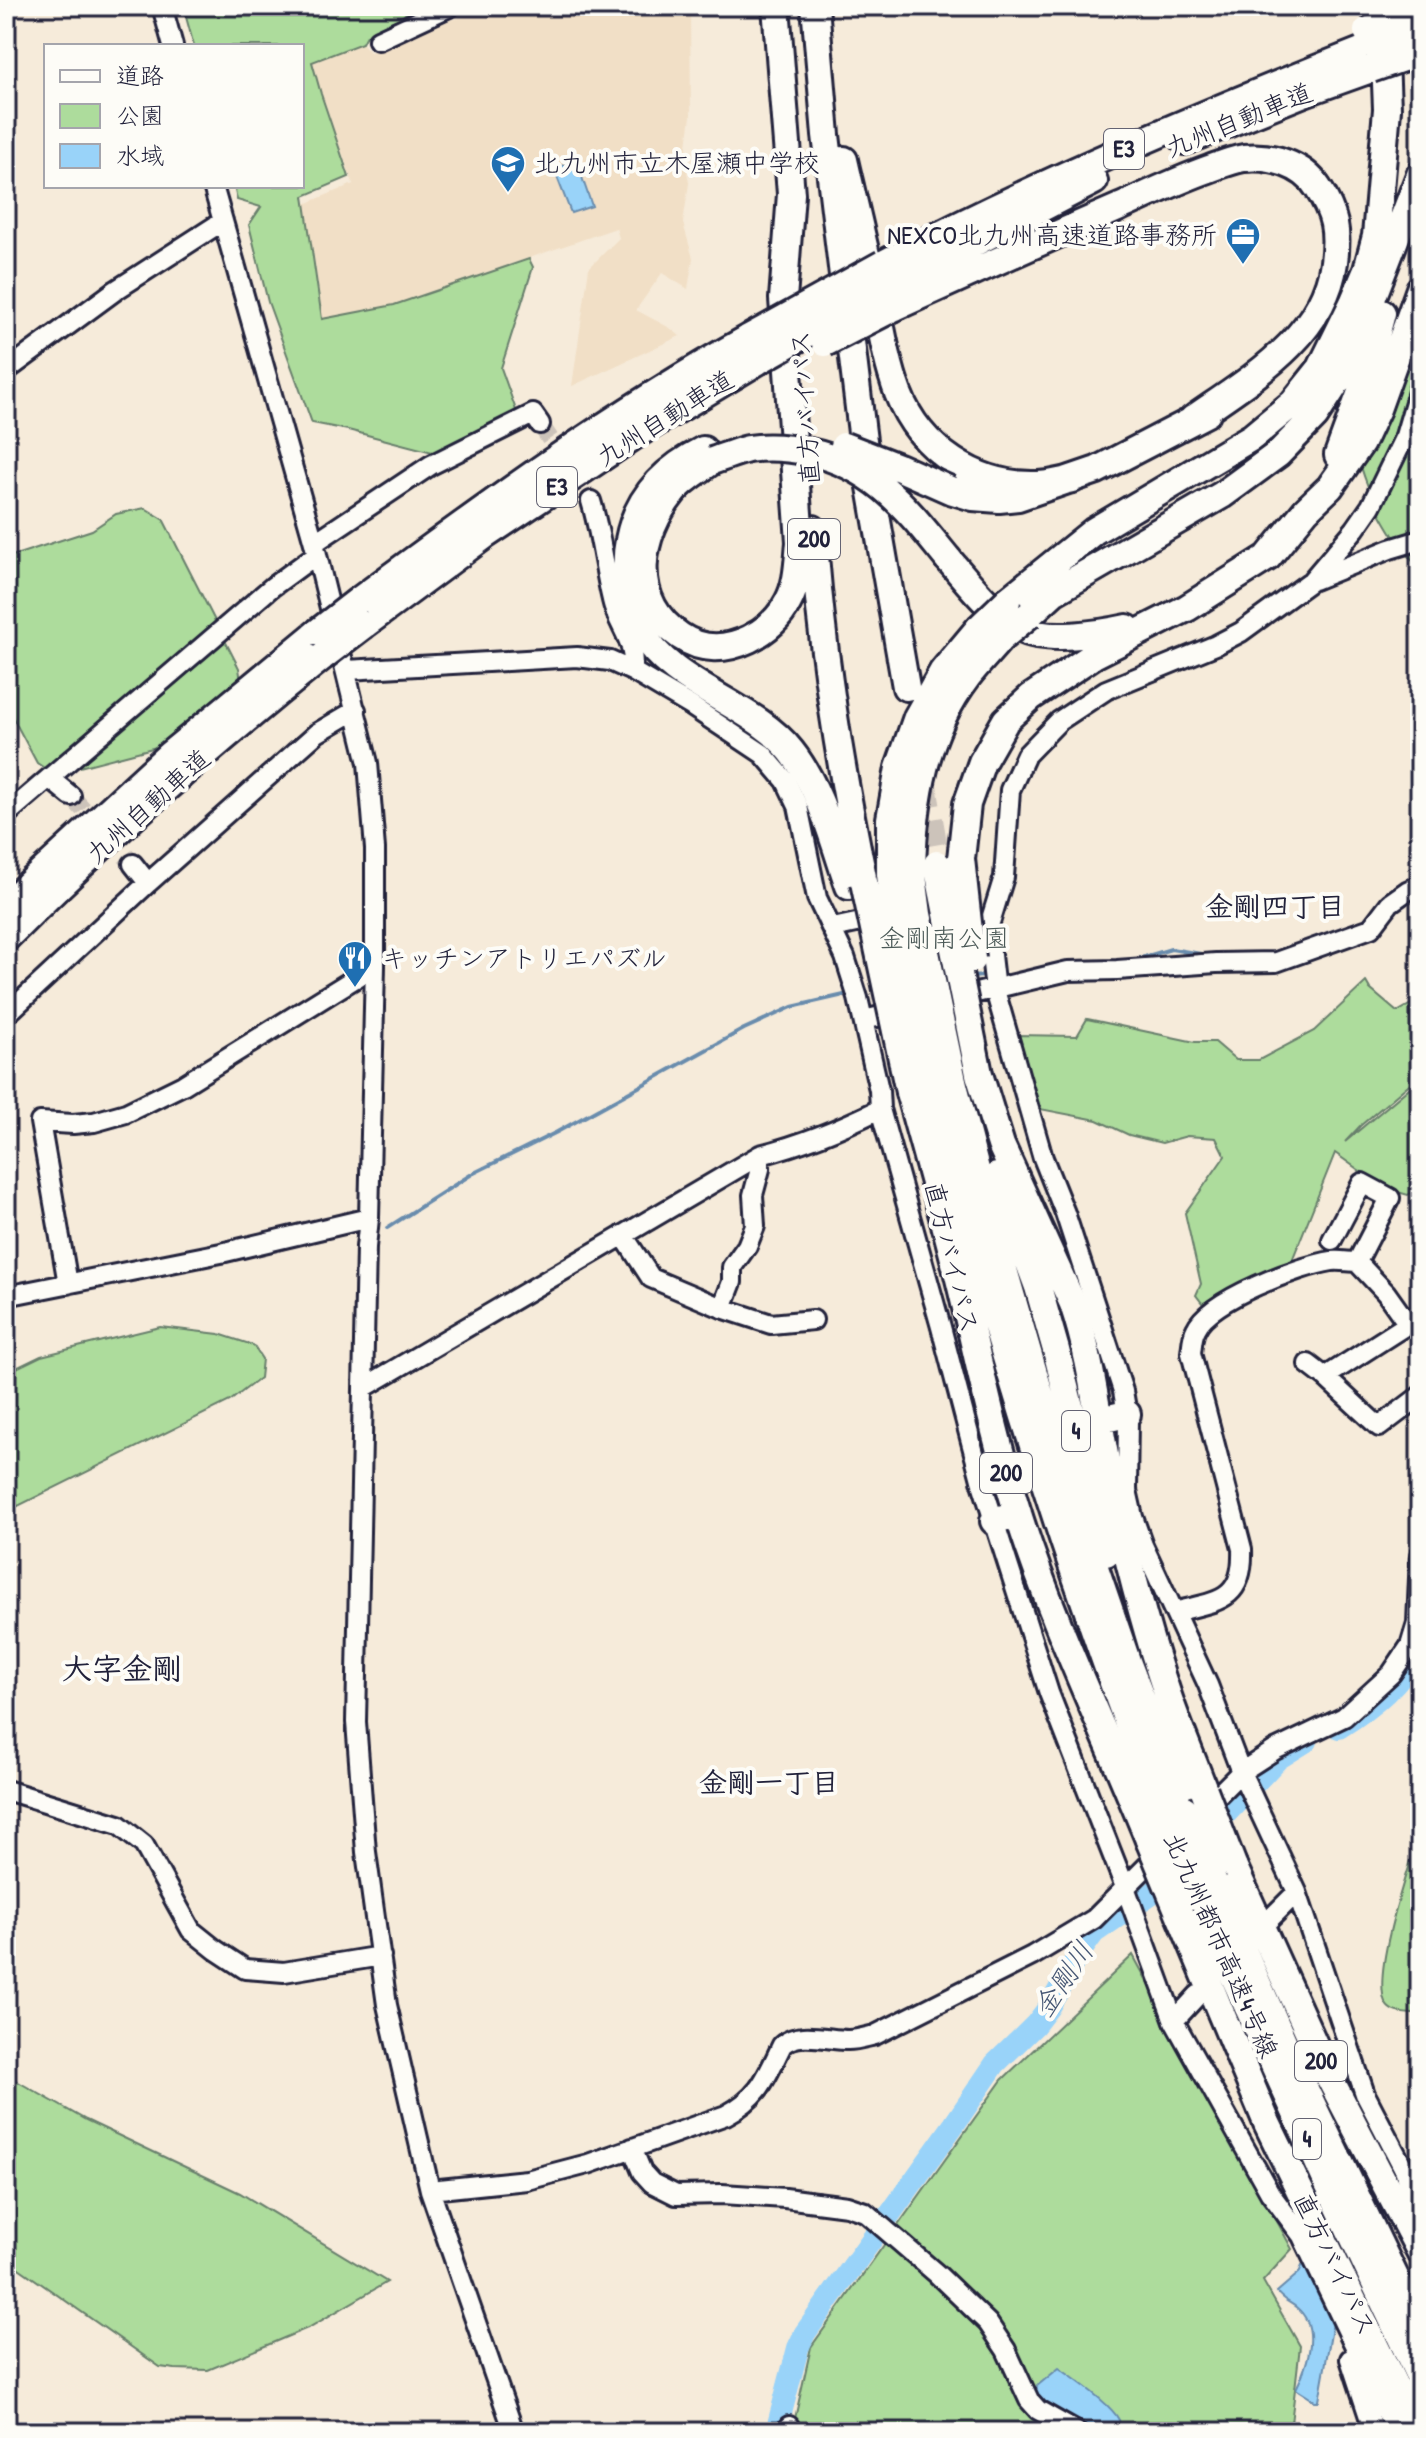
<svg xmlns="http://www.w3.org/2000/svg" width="1426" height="2438" font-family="'Patrick Hand','Klee One',sans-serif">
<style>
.built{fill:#f1dfc6}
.green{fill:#addc9c;stroke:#687f6c;stroke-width:2}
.water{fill:#99d3f9;stroke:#698cad;stroke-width:2}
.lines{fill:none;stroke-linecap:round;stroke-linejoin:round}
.stream{stroke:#698cad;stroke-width:4}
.river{stroke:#99d3f9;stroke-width:22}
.minor-tunnel{stroke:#ccc3ba;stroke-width:18;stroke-dasharray:18 9;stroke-linecap:butt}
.highway-tunnel{stroke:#ccc3ba;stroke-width:26;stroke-dasharray:26 13;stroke-linecap:butt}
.minor-casing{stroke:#22223b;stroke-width:24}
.highway-casing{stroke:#22223b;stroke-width:32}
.minor{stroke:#fdfcf7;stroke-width:18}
.highway{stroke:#fdfcf7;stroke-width:26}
.highway-bridge-casing{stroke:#22223b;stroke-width:32;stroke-linecap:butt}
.highway-bridge{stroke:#fdfcf7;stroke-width:26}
.labels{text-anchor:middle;stroke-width:8;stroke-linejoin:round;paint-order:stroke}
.shield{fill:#fdfcf7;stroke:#646373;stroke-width:2}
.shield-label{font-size:24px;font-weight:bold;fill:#22223b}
.street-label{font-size:26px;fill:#22223b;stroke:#fdfcf7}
.poi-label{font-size:26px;fill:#22223b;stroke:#fdfcf7;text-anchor:start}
.park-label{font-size:26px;fill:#4c5a58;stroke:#fdfcf7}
.neighbourhood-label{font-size:28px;font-weight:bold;fill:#22223b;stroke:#fdfcf7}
.water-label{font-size:28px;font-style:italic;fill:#465774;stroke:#fdfcf7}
.quarter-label{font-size:30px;font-weight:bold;fill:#22223b;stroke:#fdfcf7}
</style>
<rect width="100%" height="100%" fill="#f6ebda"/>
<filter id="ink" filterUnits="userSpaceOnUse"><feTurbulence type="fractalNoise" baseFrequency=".0125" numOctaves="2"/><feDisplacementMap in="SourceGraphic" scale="16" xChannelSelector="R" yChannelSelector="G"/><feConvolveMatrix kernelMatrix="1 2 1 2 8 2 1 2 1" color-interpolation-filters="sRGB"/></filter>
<g filter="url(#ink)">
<path class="built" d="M505 6H690L691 116 685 160 689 183 683 223 693 258 688 289 662 273 636 310 670 328 680 336 572 386 589 268 619 238 616 228 393 305 322 319 314 257 305 204 353 184 321 94 312 61 362 43 370 52 397 44 400 37 422 27Z"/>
<path class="green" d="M183 6H412C398 24 386 30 365 37L362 43 312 62 321 94 349 177 304 196 322 319 394 305 529 259 533 267 501 368 517 413 436 453 348 430 312 423 268 302 249 225 261 207 237 200 234 186H302V46H194Z
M1420 303V567C1402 556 1374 505 1367 484 1355 454 1350 419 1343 388L1386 323Z
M145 508 163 519 239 668 245 709 206 734 53 774 37 763 6 705V558L92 530 116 514Z
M1366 982 1370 989 1397 1012 1420 999V1075L1360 1126 1345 1142 1420 1079V1187L1408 1195 1384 1188 1335 1153 1289 1268 1213 1301 1202 1303 1196 1295 1201 1284 1185 1213 1225 1156 1216 1138 1187 1136 1162 1143 1129 1135 1097 1120 1040 1109 1016 1035 1077 1036 1087 1019 1195 1042H1215L1236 1060H1259L1314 1031Z
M160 1327 219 1334 253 1345 262 1359 260 1378 230 1401 6 1512V1373L41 1356Z
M1420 1829V2010L1413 2014C1402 2013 1391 2013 1386 2004 1370 1976 1410 1862 1420 1829Z
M1133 1955 1292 2249 1263 2281 1300 2346 1290 2432H792L811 2347 1002 2080Z
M6 2075 86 2120 240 2193 387 2282 310 2327 208 2370 175 2369 160 2367 6 2259Z"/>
<path class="water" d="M576 160 592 206 571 213 554 169Z
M1333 2221 1383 2278 1357 2284 1334 2317 1319 2401H1315L1296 2389C1307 2366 1321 2328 1297 2308 1290 2302 1282 2300 1277 2292L1299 2273 1305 2259 1327 2235Z
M1059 2368C1072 2377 1112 2405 1119 2420 1121 2425 1119 2427 1117 2432H1100L1034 2398 1037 2386Z"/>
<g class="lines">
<path class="stream" d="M1131 961 1171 949 1207 955
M1044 968 1063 964
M999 975H1016
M969 977 987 976
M387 1228 472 1174 557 1132 744 1029 792 1007 844 995"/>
<path class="river" d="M1339 1728C1374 1706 1401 1684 1420 1647
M1207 1834 1278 1759 1307 1741
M776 2432 798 2348 805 2333 953 2126 995 2064 1035 2025 1049 2007 1077 1957 1094 1933 1154 1892 1176 1868"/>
<path class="minor-tunnel" d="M540 424 591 501
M71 796 133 864"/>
<path class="highway-tunnel" d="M923 781 935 848"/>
<g class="minor-casing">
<path id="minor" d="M162 6 173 46
M378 40 451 6
M213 186 314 543 368 763 375 849V966L369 1218 366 1247 356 1722 366 1852 387 2005 430 2190 514 2432
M6 371 116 290 223 221
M1420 385 1405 436 1371 506 1355 529 1311 581 1241 632 1216 645 1106 690 1059 721 1026 755 1010 790 1004 877 988 929 995 990 1043 1158 1065 1213 1123 1391 1128 1420 1127 1490 1133 1517 1143 1545 1208 1685 1241 1772 1297 1892 1365 2094 1405 2171 1408 2191 1420 2214
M591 501C601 534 604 567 612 600 618 628 637 641 632 671
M314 543 431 465 533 414 540 424
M1314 580 1390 549 1420 540
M347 670 577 657 610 661 632 671 691 706 763 754 786 781 798 806 817 898 845 957 858 998 879 1090 880 1109 941 1327 981 1480 1049 1693 1125 1887 1174 2021 1270 2193 1302 2236 1396 2432
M49 778 71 796
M6 815 272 587 317 554
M133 864 148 883
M833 928 884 917
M6 1015 148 883 317 733 356 710
M864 1020 1068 971 1117 970 1216 963 1276 962 1371 928 1390 903 1407 891 1420 885
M623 1235 651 1278 722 1308 732 1282V1267L747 1246 755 1226 753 1195 760 1169V1155
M1332 1240 1362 1183 1390 1198 1357 1262
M68 1284 40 1122 73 1124 94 1122 126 1113 183 1085 375 966
M6 1296 221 1253 369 1218
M722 1308 771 1324 813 1320
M1408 1324 1325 1377 1379 1427 1420 1396
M1308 1364 1325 1377
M365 1387 760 1155C803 1144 840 1129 880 1109
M1174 1612C1217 1601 1244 1602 1242 1549L1191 1353C1192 1346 1192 1336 1196 1329 1209 1299 1300 1266 1332 1261 1340 1260 1349 1262 1357 1262L1386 1293 1408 1324 1420 1316
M6 1790 119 1825 144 1845 191 1930 216 1950 245 1969 284 1972 381 1956
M1204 1809 1241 1772 1275 1750 1344 1717 1391 1674 1410 1646 1417 1623 1420 1555
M1269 1920 1297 1892
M1174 2021 1198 1995
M632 2148 642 2172 652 2183 676 2195 722 2194 785 2198 847 2206 865 2212 937 2274 988 2323 1006 2350 1029 2400 1038 2410 1077 2432
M430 2190 527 2180 588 2164 726 2115C760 2097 766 2078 782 2045 798 2030 828 2040 848 2040 858 2040 866 2037 875 2035L1032 1956 1094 1919 1163 1850
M1350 2359 1374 2432
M788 2432 789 2426"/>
</g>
<g class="highway-casing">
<path id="highway" d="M815 6 826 135 863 441 906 687
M1185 141 1304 93 1371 69
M844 160C854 204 865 248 874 292 881 326 886 360 898 393 920 450 977 487 1037 485 1049 485 1062 481 1073 479
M883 264C1041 181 1205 113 1371 47
M889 287 1094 181
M893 308C968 274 1044 240 1120 207 1149 194 1178 180 1209 169 1220 165 1232 160 1244 158 1270 155 1303 164 1318 188 1335 214 1338 231 1334 262 1324 337 1250 379 1193 419
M703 450C665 469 637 497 629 540 625 559 626 576 630 595 632 606 635 620 640 630 671 687 752 702 791 751 821 789 833 840 849 886
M1338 455 1361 392 1382 313
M712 461C700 470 684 479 674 491 638 535 627 600 680 636 702 651 726 650 749 639 765 631 780 618 788 602 798 584 798 562 800 542L783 299 791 194 776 6
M950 490 973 497 999 499 1018 497 1097 470 1207 413
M813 529C821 646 840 767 864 882
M948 559C970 584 991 613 1021 629 1046 642 1100 634 1127 628
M358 601C484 508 612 414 749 338
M1007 601 1094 531 1252 437 1293 403 1321 368 1353 303 1367 270 1376 236 1387 109 1383 6
M1030 614 1054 592 1222 495 1278 454 1315 416 1344 371 1420 175
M364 625 484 536 640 432 758 361
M961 859 967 804 982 762 1006 720 1031 697 1094 655 1187 608 1268 557 1306 510 1330 487 1361 443 1377 409 1420 289
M912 868C914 798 924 734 968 676 978 663 990 651 1000 639
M890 874V819L899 768 917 717 943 671 979 628
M6 905 169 755 318 632
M6 938C106 838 212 745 322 657
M979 1074 1001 1145 1073 1304C1094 1366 1098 1431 1113 1494 1128 1561 1145 1628 1167 1693 1178 1726 1192 1758 1204 1790
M953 1081 986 1208 1065 1480 1128 1664 1184 1809
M932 1085C973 1250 1020 1413 1075 1574 1104 1658 1133 1742 1168 1824
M909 1092C927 1158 946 1224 962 1291 980 1367 996 1445 1020 1520 1055 1629 1106 1733 1149 1840
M997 1176 1038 1287 1056 1350 1106 1553
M1100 1420 1127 1414
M994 1521 1018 1513
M1233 1865 1328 2075 1420 2251
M1213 1882 1298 2075 1420 2329
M1198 1897 1326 2180 1420 2378
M1180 1915 1267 2123 1417 2432"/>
</g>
<use href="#minor" class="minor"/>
<use href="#highway" class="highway"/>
<g class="highway-bridge-casing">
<path id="highway-bridge" d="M1367 31 1420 8
M1374 46 1420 29
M1371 69 1420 52
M749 338 883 264
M825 343 893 308
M758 361 889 287
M844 446 898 467 950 490
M712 461C724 457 736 452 748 449 768 446 790 448 809 452 876 466 907 509 948 559
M979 628 1007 601
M318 632 358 601
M1000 639 1030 614
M322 657 364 625
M961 859 972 959
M937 864 979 1074
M912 868 918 914 953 1081
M890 874 895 918 932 1085
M864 882 909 1092
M1204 1790 1233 1865
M1184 1809 1213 1882
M1168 1824 1198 1897
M1149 1840 1180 1915"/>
</g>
<use href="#highway-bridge" class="highway-bridge"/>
</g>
</g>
<defs>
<g id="school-pin" transform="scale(1.8)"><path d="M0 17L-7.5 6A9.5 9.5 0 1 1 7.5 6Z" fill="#1f6fb2" stroke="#fdfcf7"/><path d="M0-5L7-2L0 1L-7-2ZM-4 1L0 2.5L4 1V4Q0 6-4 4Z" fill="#fff"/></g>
<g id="office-pin" transform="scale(1.8)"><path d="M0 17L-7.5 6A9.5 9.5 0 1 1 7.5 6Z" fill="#1f6fb2" stroke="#fdfcf7"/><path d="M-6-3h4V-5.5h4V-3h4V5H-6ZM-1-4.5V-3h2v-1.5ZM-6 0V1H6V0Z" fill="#fff"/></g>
<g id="restaurant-pin" transform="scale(1.8)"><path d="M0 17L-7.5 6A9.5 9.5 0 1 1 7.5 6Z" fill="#1f6fb2" stroke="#fdfcf7"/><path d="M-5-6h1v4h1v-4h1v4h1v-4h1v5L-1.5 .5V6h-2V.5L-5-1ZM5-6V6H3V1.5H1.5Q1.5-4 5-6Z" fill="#fff"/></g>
</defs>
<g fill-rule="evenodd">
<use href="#school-pin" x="508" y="163"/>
<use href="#office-pin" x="1243" y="235"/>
<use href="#restaurant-pin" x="355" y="958"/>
</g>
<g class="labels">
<g class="shield">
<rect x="1104" y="129" width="40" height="40" rx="6"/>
<rect x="537" y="467" width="40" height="40" rx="6"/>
<rect x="788" y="519" width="52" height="40" rx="6"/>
<rect x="1062" y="1411" width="28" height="40" rx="6"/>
<rect x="980" y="1453" width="52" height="40" rx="6"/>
<rect x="1295" y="2041" width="52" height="40" rx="6"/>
<rect x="1293" y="2119" width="28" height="40" rx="6"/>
</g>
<g class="shield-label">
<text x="1124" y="157">E3</text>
<text x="557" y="495">E3</text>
<text x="814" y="547">200</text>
<text x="1076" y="1439">4</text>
<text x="1006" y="1481">200</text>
<text x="1321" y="2069">200</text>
<text x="1307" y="2147">4</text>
</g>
<g class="street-label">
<text transform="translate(1239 120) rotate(-22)" y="9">九州自動車道</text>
<text transform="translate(805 408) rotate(-94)" y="9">直方バイパス</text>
<text transform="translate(665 418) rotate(-32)" y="9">九州自動車道</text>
<text transform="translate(148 806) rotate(-42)" y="9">九州自動車道</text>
<text transform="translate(952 1257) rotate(76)" y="9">直方バイパス</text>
<text transform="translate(1221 1945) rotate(66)" y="9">北九州都市高速4号線</text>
<text transform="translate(1335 2264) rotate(64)" y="9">直方バイパス</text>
</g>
<g class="poi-label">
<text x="534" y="172">北九州市立木屋瀬中学校</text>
<text x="1217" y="244" text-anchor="end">NEXCO北九州高速道路事務所</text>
<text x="381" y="967">キッチンアトリエパズル</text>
</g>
<g class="park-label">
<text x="944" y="947">金剛南公園</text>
</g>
<g class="neighbourhood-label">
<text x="1275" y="916">金剛四丁目</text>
<text x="769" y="1792">金剛一丁目</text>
</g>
<g class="water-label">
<text transform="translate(1063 1979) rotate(-56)" y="10">金剛川</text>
</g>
<g class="quarter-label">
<text x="122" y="1679">大字金剛</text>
</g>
</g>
<rect width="1426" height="2438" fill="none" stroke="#fdfcf7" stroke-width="32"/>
<rect x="16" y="16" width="1394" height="2406" fill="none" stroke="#22223b" stroke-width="3" filter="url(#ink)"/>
<rect x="44" y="44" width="260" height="144" fill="#fdfcf7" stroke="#a5a5ac" stroke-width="2"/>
<rect x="60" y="70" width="40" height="12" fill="#fdfcf7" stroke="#a5a5ac" stroke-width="2"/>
<text x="116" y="84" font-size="24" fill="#22223b">道路</text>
<rect x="60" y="104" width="40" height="24" fill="#addc9c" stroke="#a5a5ac" stroke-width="2"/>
<text x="116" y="124" font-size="24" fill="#22223b">公園</text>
<rect x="60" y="144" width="40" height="24" fill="#99d3f9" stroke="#a5a5ac" stroke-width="2"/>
<text x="116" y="164" font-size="24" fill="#22223b">水域</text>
</svg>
